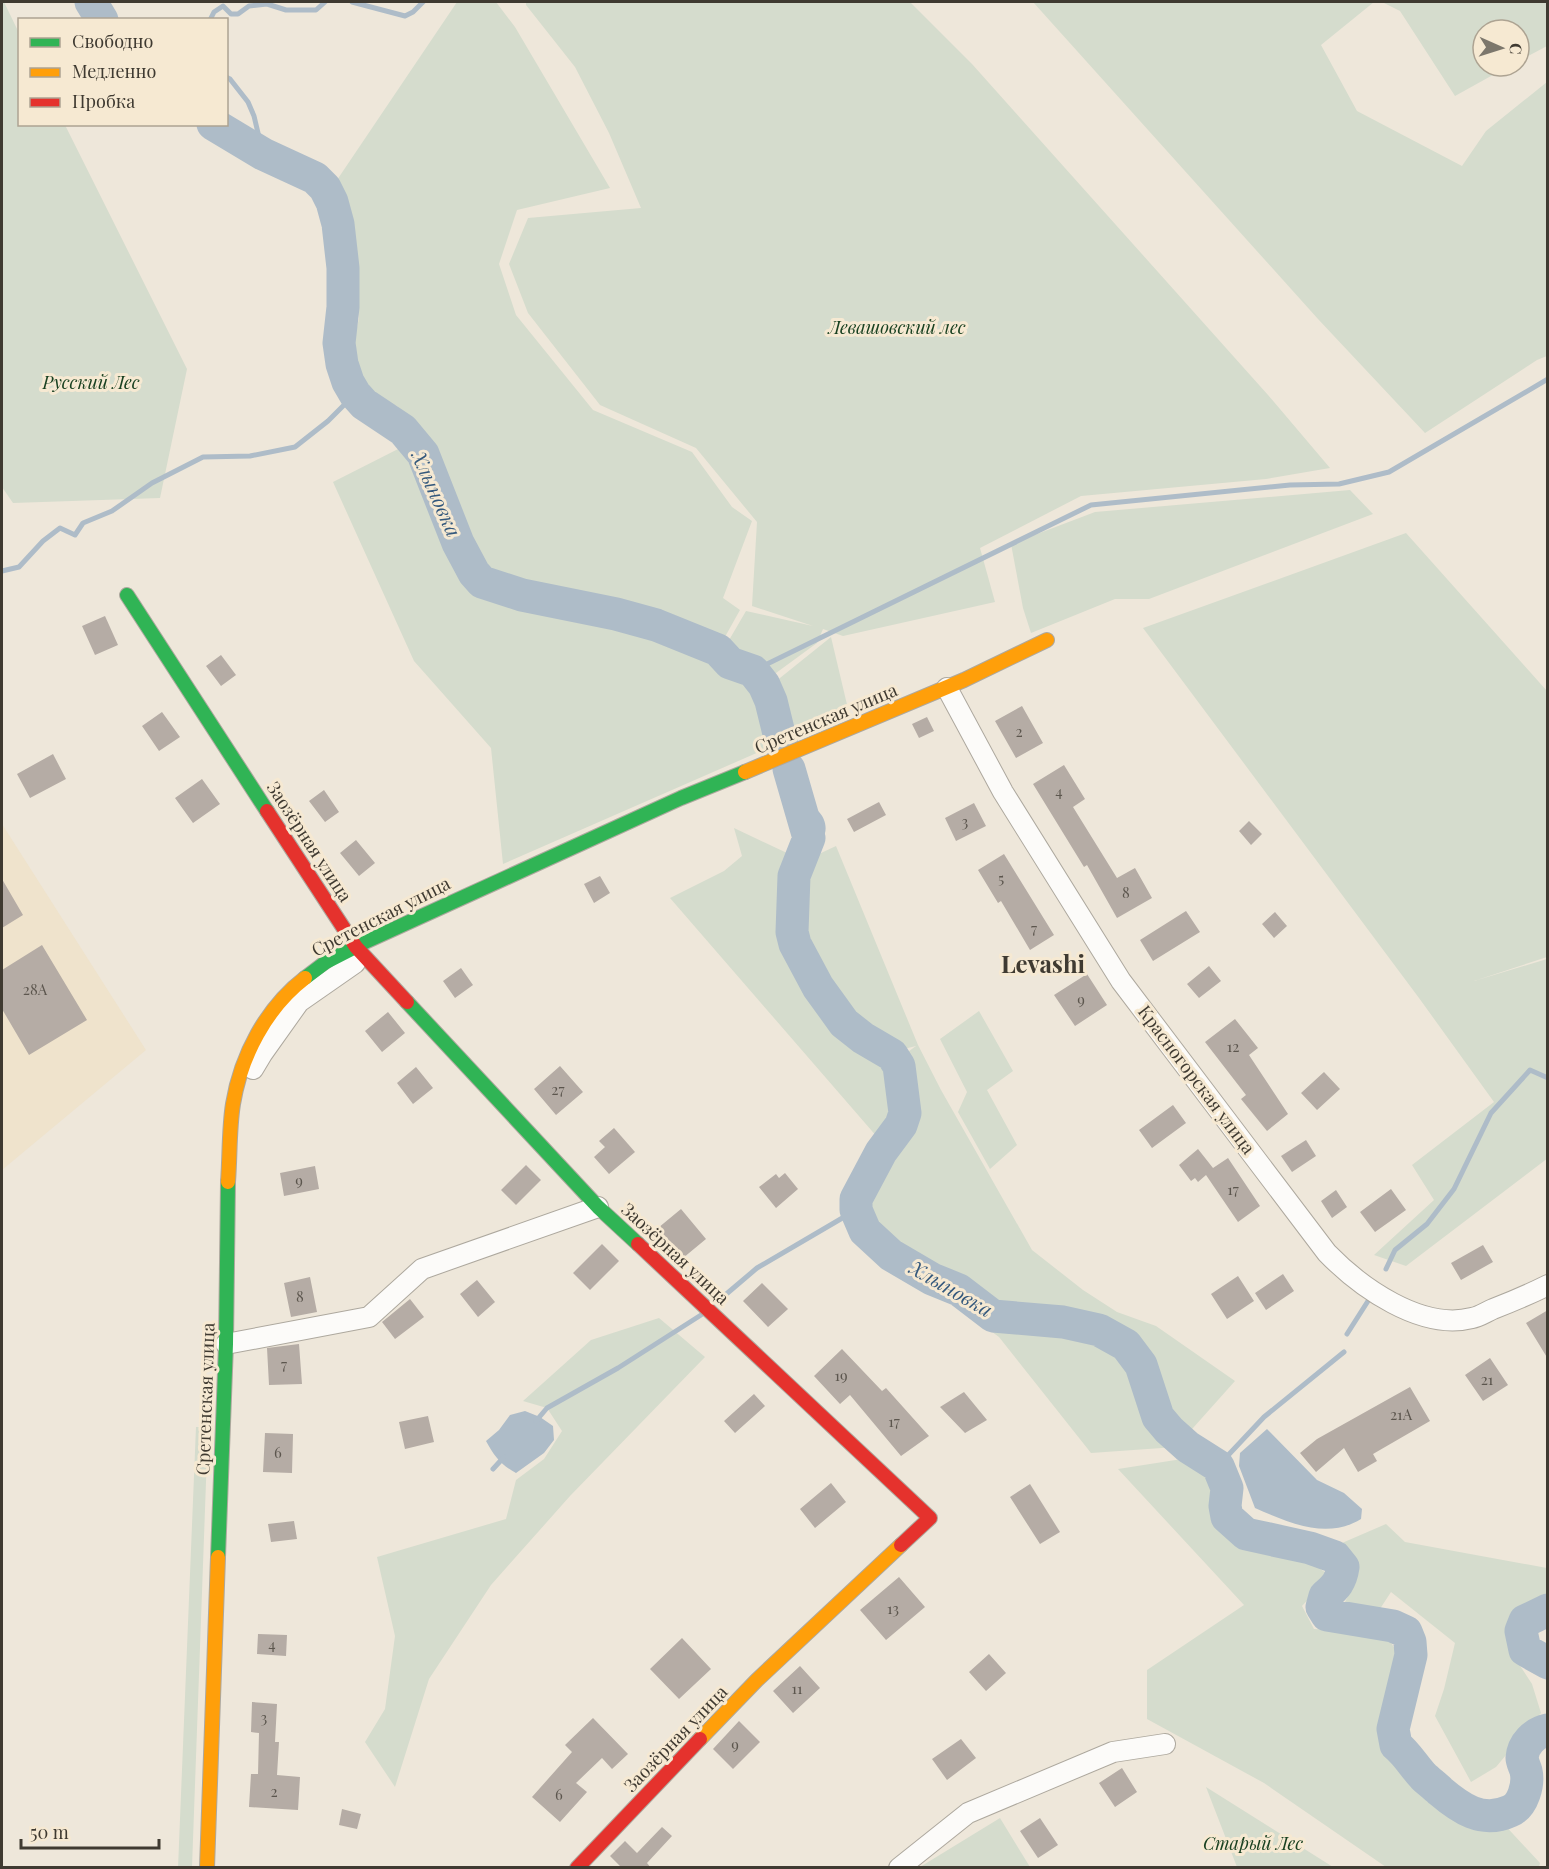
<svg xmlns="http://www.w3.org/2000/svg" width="1549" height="1869" font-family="'Playfair Display',serif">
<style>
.built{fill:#efe3cc}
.green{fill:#d5dccd}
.water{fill:#aebcc8}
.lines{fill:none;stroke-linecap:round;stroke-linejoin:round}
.stream{stroke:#aebcc8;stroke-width:5}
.river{stroke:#aebcc8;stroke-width:33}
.building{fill:#b5aca5}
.street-casing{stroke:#ada89e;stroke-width:22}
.fast-casing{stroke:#ada89e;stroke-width:16}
.slow-casing{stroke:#ada89e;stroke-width:16}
.jam-casing{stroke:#ada89e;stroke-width:16}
.street{stroke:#fcfbf9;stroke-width:20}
.fast{stroke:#30b455;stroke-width:14}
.slow{stroke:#ff9f0a;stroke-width:14}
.jam{stroke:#e5322d;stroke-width:14}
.labels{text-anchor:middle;stroke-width:6;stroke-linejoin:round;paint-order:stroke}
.number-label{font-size:15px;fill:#5c564e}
.park-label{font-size:18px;font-style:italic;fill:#194121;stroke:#f6e9d2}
.street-label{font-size:18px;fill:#3f3a31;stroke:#f6e9d2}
.water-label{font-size:20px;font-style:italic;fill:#34587c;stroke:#f6e9d2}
.district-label{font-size:24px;font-weight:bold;fill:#3f3a31;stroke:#f6e9d2}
</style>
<rect width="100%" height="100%" fill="#eee7da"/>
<path class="built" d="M2 824 146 1050 2 1170Z"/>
<path class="green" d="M2 2H4L19 33 20 124 65 125 187 369 160 498 13 503 2 487Z
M457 2H496L515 27 610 188 517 210 499 264 516 315 593 410 692 452 732 507 752 521 723 598 740 610 721 644 625 602 604 606 567 591 541 593 511 585 486 575 466 546 457 518 439 479 434 456 423 438 397 406 366 396 351 356 359 318 352 247 337 180Z
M526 2H910L972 64 1268 395 1330 468 1266 479 1081 496 980 548 995 602 843 636 823 629 817 643 776 673 753 671 725 647 746 611 813 626 752 606 757 522 696 448 600 405 528 313 509 264 528 218 641 208 609 133 575 67 526 5Z
M1033 2H1374L1321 45 1357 111 1462 166 1486 131 1547 82V356L1537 360 1425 433 1318 319Z
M1382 2H1547V46L1519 61V30H1483V66H1509L1455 96 1400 11Z
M406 445 458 565 474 589 569 610 693 645 756 695 768 748 503 864 491 748 414 661 333 482Z
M1350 490 1373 514 1149 599H1115L1031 633 1023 608 1011 544 1095 512Z
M1406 533 1547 691V957L1474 981 1547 959 1548 1158 1406 1266 1374 1255 1434 1200 1412 1165 1494 1102 1419 998 1143 628Z
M831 637 849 713 785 745 775 682Z
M734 828 787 853 789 947 839 1028 888 1061 892 1124 878 1138 670 898 724 871 742 856Z
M836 846 918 1045 941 1090 1032 1250 1083 1290 1117 1312 1156 1326 1235 1381 1176 1447 1091 1453 999 1337 923 1281 878 1234 863 1205 916 1119 901 1057 916 1046 900 1050 859 1029 835 1007 817 973 804 948 796 921 803 879 804 861Z
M979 1011 1013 1071 987 1090 1017 1145 990 1169 958 1112 967 1092 940 1039Z
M659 1318 705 1357 570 1496 491 1585 429 1679 395 1787 365 1742 385 1709 395 1636 377 1557 506 1519 516 1480 544 1459 562 1431 547 1408 523 1401 591 1340Z
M196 1427H208L192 1867 178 1868Z
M1182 1459 1197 1463 1211 1479 1244 1541 1304 1557 1330 1576 1302 1606 1314 1629 1385 1633 1400 1657 1379 1737 1385 1748 1462 1825 1501 1821 1540 1863 1539 1867H1386L1264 1783 1147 1719V1670L1244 1605 1118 1469Z
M1386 1524 1405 1542 1547 1568V1597L1519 1608 1509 1649 1532 1684 1541 1713 1496 1767 1471 1782 1435 1716 1444 1689 1455 1643 1391 1592 1376 1615 1342 1608 1356 1580 1342 1543Z
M1206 1787 1333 1867H1237Z
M1000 1818 1030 1867H920Z"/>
<path class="water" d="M811 787 808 806C811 808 815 809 818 811 829 821 829 842 812 843V850L803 849 801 823 796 808 797 796Z
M525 1411 540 1417 553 1426 554 1440 544 1453 516 1473C501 1465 494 1456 486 1441L499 1430 510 1415Z
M1267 1429 1317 1480 1344 1493 1362 1509 1361 1519C1327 1540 1289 1523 1255 1508L1239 1466 1240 1453Z"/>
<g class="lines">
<path class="stream" d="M352 2 405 16 413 12 423 2
M210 20 214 12 223 6 231 14H238L249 6 267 4 286 10H316L325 2
M226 77 230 79 248 102 254 116 263 154
M2 571 19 567 43 541 60 528 75 535 83 523 112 511 152 483 203 457 250 456 295 447 328 421 355 394
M753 671 1091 505 1290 485 1339 484 1389 472 1548 379
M1386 1269 1395 1250 1427 1224 1454 1189 1491 1113 1530 1070 1548 1078
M724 1296 757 1268 856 1210
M1347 1334 1368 1301
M536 1421 547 1408 618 1368 701 1315
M1218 1466 1264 1417 1344 1352
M493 1469 504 1457"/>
<path class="river" d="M91 2 102 20
M213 124 263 154 315 178 325 188 332 202 338 224 343 268V307L339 343 342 364 348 382 355 394 364 404 403 430 423 454 458 543 474 573 482 582 522 595 616 614 656 625 718 650 730 663 753 671 764 685 771 701 783 750
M789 769 809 838 794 876 792 932 795 944 818 987 844 1023 863 1038 892 1055 899 1066 905 1113 901 1125 881 1152 856 1199V1210L865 1231 891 1255 932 1279 959 1290 993 1316 1063 1322 1099 1330 1126 1345 1141 1365 1158 1417 1169 1430 1188 1447 1218 1466 1227 1488 1225 1506 1227 1517 1246 1534 1310 1548 1335 1557 1343 1567C1341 1581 1336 1587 1325 1596L1322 1607 1327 1615 1393 1626 1406 1632 1410 1642 1411 1655 1393 1729 1396 1745C1407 1754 1413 1765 1423 1776 1428 1781 1435 1786 1440 1791 1460 1808 1482 1824 1510 1811 1523 1806 1529 1784 1526 1771 1525 1767 1522 1762 1522 1758 1523 1744 1534 1733 1548 1730
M1548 1610 1525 1621 1521 1631 1525 1650 1548 1663"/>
</g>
<path class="building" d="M105 616 118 645 95 655 82 626Z
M221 655 236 675 221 686 206 666Z
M1022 706 1043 743 1016 758 995 721Z
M162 712 180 737 159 751 142 726Z
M927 717 934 731 919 738 912 724Z
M53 754 66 779 30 798 17 774Z
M1064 765 1085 799 1073 807 1117 878 1135 868 1152 898 1117 918 1087 865 1084 867 1033 784Z
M202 779 220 804 193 823 175 798Z
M324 790 339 812 325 822 309 801Z
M879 802 886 815 854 832 847 819Z
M974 803 986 826 956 841 945 818Z
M1249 821 1262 834 1251 845 1239 831Z
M356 840 375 863 359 876 340 853Z
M1004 854 1054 935 1030 950 1001 901 998 903 978 870Z
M600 876 610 893 594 903 584 884Z
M2 879 23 915 2 928Z
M1186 911 1200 932 1153 961 1140 940Z
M1275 912 1287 926 1274 938 1262 924Z
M42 945 87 1020 29 1055 2 1009V970Z
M1209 966 1221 981 1199 998 1187 984Z
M461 968 473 985 455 998 443 981Z
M1087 974 1107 1005 1075 1026 1054 995Z
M388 1012 405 1033 382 1052 365 1031Z
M1235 1019 1258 1048 1249 1055 1288 1114 1267 1131 1241 1099 1246 1095 1205 1042Z
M560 1066 583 1092 556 1115 534 1089Z
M416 1067 433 1088 413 1104 397 1083Z
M1324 1072 1340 1089 1317 1110 1301 1093Z
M1173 1105 1186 1123 1152 1148 1139 1130Z
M614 1128 635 1152 609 1174 594 1157 605 1147 599 1141Z
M1306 1140 1316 1156 1292 1172 1281 1156Z
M1198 1149 1213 1168 1228 1158 1260 1206 1238 1222 1206 1175 1198 1182 1195 1178 1191 1181 1179 1165Z
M526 1165 541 1180 516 1205 501 1190Z
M315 1166 319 1189 284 1196 280 1173Z
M785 1173 798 1189 776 1208 759 1187 776 1174 779 1178Z
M1391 1189 1406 1210 1375 1232 1360 1212Z
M1336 1190 1347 1207 1332 1218 1321 1201Z
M681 1209 706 1239 683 1258 658 1228Z
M602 1244 619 1261 590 1290 573 1273Z
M1483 1245 1493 1262 1461 1280 1451 1263Z
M1283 1274 1294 1291 1266 1310 1255 1293Z
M1238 1276 1254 1301 1227 1319 1211 1294Z
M310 1277 317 1312 291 1317 284 1283Z
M477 1280 495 1302 478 1317 460 1294Z
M762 1283 788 1309 768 1327 743 1301Z
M410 1299 424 1317 395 1339 382 1322Z
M1548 1310V1359L1526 1323Z
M299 1344 302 1384 269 1385 267 1348Z
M842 1349 882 1391 886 1388 929 1436 901 1456 850 1395 840 1404 814 1376Z
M1490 1358 1508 1385 1483 1401 1465 1375Z
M1410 1387 1430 1421 1373 1454 1377 1461 1358 1472 1344 1448 1316 1472 1300 1453 1317 1439Z
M964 1392 987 1420 965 1433 940 1407Z
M754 1394 765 1406 735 1433 724 1421Z
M428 1416 434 1442 405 1449 399 1422Z
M265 1433 293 1434 292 1473 263 1472Z
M831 1483 846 1502 815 1528 800 1509Z
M1030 1484 1060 1532 1040 1544 1010 1497Z
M294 1521 297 1539 271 1542 268 1524Z
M899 1577 925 1607 886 1640 860 1610Z
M258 1634 287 1635 286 1656 257 1654Z
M682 1638 711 1669 679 1699 650 1669Z
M989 1654 1006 1673 986 1691 969 1672Z
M800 1666 820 1688 793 1713 773 1691Z
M252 1702 277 1704 275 1742H279L277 1775 300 1777 298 1810 249 1807 251 1774H258L259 1733 251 1732Z
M593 1718 628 1754 612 1769 602 1758 576 1783 587 1792 560 1822 532 1797 572 1752 565 1745Z
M739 1721 760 1742 733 1769 713 1749Z
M961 1739 976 1758 947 1780 932 1759Z
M1122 1768 1137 1792 1115 1807 1099 1783Z
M342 1809 361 1814 357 1829 339 1825Z
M1040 1818 1058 1845 1038 1858 1020 1831Z
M662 1827 672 1836 647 1863 651 1868H622L610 1856 625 1841 637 1853Z"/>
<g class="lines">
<g class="street-casing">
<path id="street" d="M947 688 1003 792 1121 981 1327 1253C1360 1287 1421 1331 1472 1318 1479 1317 1486 1312 1493 1309 1511 1302 1530 1294 1548 1285
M253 1069 262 1054 299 1002 355 963
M226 1344 369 1317 422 1269 598 1207
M899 1868 968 1813 1113 1752 1165 1744"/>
</g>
<g class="fast-casing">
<path id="fast" d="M127 595 267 811
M305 978 326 962 365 942 681 798 745 772
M407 1002 598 1207 638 1244
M218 1557 226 1344 228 1182"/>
</g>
<g class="slow-casing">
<path id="slow" d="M745 772 964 680 1047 640
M228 1182C230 1156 229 1129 233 1104 241 1056 266 1008 305 978
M700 1739 757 1680 901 1545
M207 1868 218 1557"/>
</g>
<g class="jam-casing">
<path id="jam" d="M267 811 356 947 407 1002
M638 1244 930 1518 901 1545
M577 1868 700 1739"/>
</g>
<use href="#street" class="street"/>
<use href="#fast" class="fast"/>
<use href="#slow" class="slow"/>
<use href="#jam" class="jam"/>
</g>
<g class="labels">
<g class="number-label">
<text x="1019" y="737">2</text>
<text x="1059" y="797">4</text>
<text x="965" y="827">3</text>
<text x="1001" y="884">5</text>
<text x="1126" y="898">8</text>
<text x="1034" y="934">7</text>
<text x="35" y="995">28А</text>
<text x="1081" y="1005">9</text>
<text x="1233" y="1052">12</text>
<text x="558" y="1095">27</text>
<text x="299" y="1186">9</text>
<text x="1233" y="1195">17</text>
<text x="300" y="1302">8</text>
<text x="284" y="1370">7</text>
<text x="841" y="1381">19</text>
<text x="1487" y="1385">21</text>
<text x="1401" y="1420">21А</text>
<text x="894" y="1427">17</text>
<text x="278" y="1458">6</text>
<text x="893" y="1614">13</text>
<text x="272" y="1650">4</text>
<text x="797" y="1694">11</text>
<text x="264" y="1723">3</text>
<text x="735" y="1750">9</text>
<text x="274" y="1797">2</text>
<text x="559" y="1800">6</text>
</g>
<g class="park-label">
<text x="897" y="334">Левашовский лес</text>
<text x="91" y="389">Русский Лес</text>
<text x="1253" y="1850">Старый Лес</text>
</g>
<g class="street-label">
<text transform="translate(826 719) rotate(-23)" y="6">Сретенская улица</text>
<text transform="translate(309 842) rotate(57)" y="6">Заозёрная улица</text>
<text transform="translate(381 917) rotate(-27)" y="6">Сретенская улица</text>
<text transform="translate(1196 1080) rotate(53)" y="6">Красногорская улица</text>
<text transform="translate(675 1254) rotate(43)" y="6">Заозёрная улица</text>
<text transform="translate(206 1399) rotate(-88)" y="6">Сретенская улица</text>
<text transform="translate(676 1739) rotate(-46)" y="6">Заозёрная улица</text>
</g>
<g class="water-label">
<text transform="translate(436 494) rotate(66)" y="7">Хлыновка</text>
<text transform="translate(951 1289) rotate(30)" y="7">Хлыновка</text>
</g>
<g class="district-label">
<text x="1043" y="973">Levashi</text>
</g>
</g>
<rect width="1549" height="1869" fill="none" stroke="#3f3a31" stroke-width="6"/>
<rect x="18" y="18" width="210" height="108" fill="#f6e9d2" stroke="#ada392" stroke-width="1.5"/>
<rect x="30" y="38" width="30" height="9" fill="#30b455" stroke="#ada392" stroke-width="1.5"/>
<text x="72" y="48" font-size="18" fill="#3f3a31">Свободно</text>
<rect x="30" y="68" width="30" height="9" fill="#ff9f0a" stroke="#ada392" stroke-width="1.5"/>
<text x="72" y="78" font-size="18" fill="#3f3a31">Медленно</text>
<rect x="30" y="98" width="30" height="9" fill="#e5322d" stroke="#ada392" stroke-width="1.5"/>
<text x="72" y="108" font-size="18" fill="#3f3a31">Пробка</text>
<g transform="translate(1501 48) rotate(93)"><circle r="28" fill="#f6e9d2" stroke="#ada392" stroke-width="1.5"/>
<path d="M0-4.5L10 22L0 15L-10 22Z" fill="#7c776c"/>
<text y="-9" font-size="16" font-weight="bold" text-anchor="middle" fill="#3f3a31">С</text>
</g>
<path d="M21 1839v9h138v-9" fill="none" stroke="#3f3a31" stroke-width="3"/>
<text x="30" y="1839" font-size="18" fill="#3f3a31" stroke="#f6e9d2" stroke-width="4.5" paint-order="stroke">50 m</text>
</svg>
